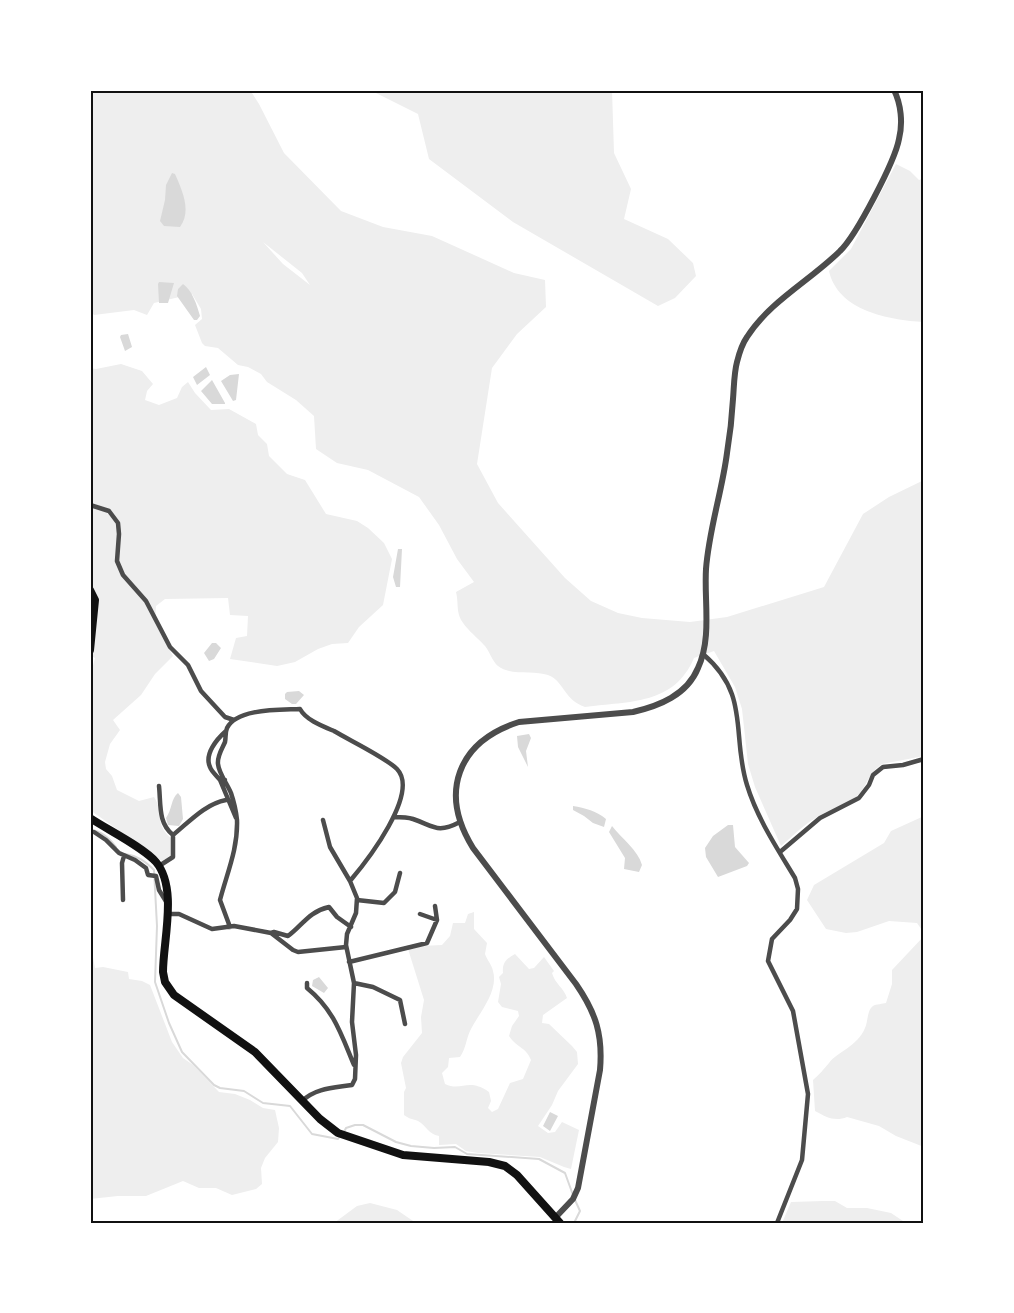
<svg xmlns="http://www.w3.org/2000/svg" width="1014" height="1313" font-family="'Nunito Sans',sans-serif">
<style>
.green{fill:#eee;fill-rule:evenodd}
.water{fill:#d9d9d9}
.lines{fill:none;stroke-linecap:round;stroke-linejoin:round}
.stream{stroke:#d9d9d9;stroke-width:2}
.minor{stroke:#4c4c4c;stroke-width:4.5}
.tertiary{stroke:#4c4c4c;stroke-width:6}
.primary{stroke:#111;stroke-width:8}
.neatline{fill:none;stroke:#111;stroke-width:2}
</style>
<rect width="100%" height="100%" fill="#fff"/>
<path class="green" d="M90 90H250L259 104 284 153 341 211 383 227 432 236 514 273 545 280 546 307 517 334 492 368 477 464 498 503 565 578 591 601 618 613 642 618 690 622 727 617 824 587 863 514 889 497 924 480V756L882 764C866 775 867 788 856 797 844 806 827 810 814 819 802 826 792 837 781 846L755 787 748 764 742 709 735 687 714 651 694 658C674 705 630 701 585 707 564 700 564 681 548 675 534 670 510 676 498 666 492 661 490 652 485 646 478 638 462 626 459 615 457 608 458 599 456 592L474 582 457 559 439 525 419 497 368 470 337 463 316 449 314 416 296 400 267 382 261 374 248 367 238 365 218 348 205 346 202 343 195 325 202 319 201 309 192 294 154 303 147 315 134 310 94 315 90 310ZM263 242 302 273 310 285 283 264Z
M370 90H612L614 153 631 189 624 219 668 239 693 263 696 276 675 298 658 306 513 222 429 159 418 114Z
M896 164 910 171 919 180 924 178V322C889 320 838 311 829 271L851 249Z
M121 364 142 371 153 384 147 391 145 400 159 405 177 398 182 387 188 382 195 393 211 410 229 409 256 424 258 435 267 444 269 456 287 474 305 480 326 514 357 521 368 528 384 543 392 559 383 605 359 627 348 643 332 644 318 649 295 662 277 666 230 659 236 638 247 636 248 616 230 615 228 598 165 599 156 606 155 623 173 656 155 674 141 695 113 720 120 730 110 744 105 762 106 769 112 776 117 790 139 801 154 797C165 814 153 823 172 839L171 856 162 861 90 810V677L95 658 90 655V368L96 369Z
M924 816V933L917 923 889 921 857 932 846 933 826 929 807 900 814 885 884 843 891 831Z
M474 912V929L487 943 485 954C487 960 492 965 493 971 499 992 478 1014 470 1031 466 1040 466 1048 460 1057L449 1058 448 1067 442 1073 445 1084C462 1092 468 1077 489 1092L491 1101 488 1108 492 1112 498 1109 510 1083 523 1079 531 1060C526 1047 517 1048 509 1036L512 1026 519 1016 518 1011 502 1007 498 1002 501 984 499 977 503 973C502 963 506 959 515 954L529 969 534 968 544 957 554 971 552 973C555 984 564 988 567 998L543 1015 542 1023 549 1024 572 1046 577 1052 578 1064 558 1091 552 1105 538 1126 548 1133 555 1132 562 1122 579 1130 571 1169 564 1167 540 1157 478 1153 466 1151 456 1144 439 1145V1136C428 1134 427 1126 418 1121 413 1119 409 1119 404 1115V1092L406 1088 401 1063 403 1057 422 1033 421 1017 424 1000 408 949 421 946 442 945 450 936 453 923H465L468 914Z
M924 936V1147L896 1136 879 1126 847 1117C835 1122 826 1117 815 1111L813 1080C820 1074 823 1070 829 1063 838 1051 857 1047 865 1028 868 1022 867 1010 873 1006 876 1004 883 1004 886 1003L892 984V970Z
M90 942 95 968 103 967 128 972 129 979 142 981 150 985 172 1042 183 1058 193 1065 219 1092 235 1094 250 1100 263 1108 275 1110 279 1128 278 1142 265 1158 261 1168 262 1184 256 1189 232 1195 216 1188H199L183 1181 146 1196H118L90 1199C90 1188 93 1159 90 1151Z
M823 1201H835L847 1208H867L891 1213 906 1223H782L791 1202Z
M370 1203 397 1210 416 1223H334L357 1206Z"/>
<path class="water" d="M172 173 175 174C182 190 192 211 180 227L164 226 160 221 165 200 166 185Z
M159 282 174 283 168 303H159L158 284Z
M183 284C192 290 197 305 200 316L197 320H194L177 296 178 289Z
M128 334 132 347 125 351 120 337 121 335Z
M206 367 210 375 197 385 193 377Z
M239 374 236 400 233 401 221 381 230 375Z
M212 380 225 403V404H212L201 391Z
M398 549H402L400 587H396L393 577Z
M212 643H216L221 648 214 659 209 661 204 653Z
M299 691 304 695 296 704H292L285 699V694L287 692Z
M529 734 531 738 526 751 528 767 518 747 517 736Z
M178 793 181 797 183 819 179 826 168 825 166 818C172 810 171 798 178 793Z
M573 806C585 808 597 811 606 819L604 827 593 823 584 816 573 810Z
M728 825H733L735 847 749 863 747 866 718 877 706 857 705 848 713 836Z
M612 826C622 839 638 850 642 865L639 872 624 869 625 858 609 832Z
M319 977 328 988 324 993 312 986 313 980Z
M550 1112 558 1116 550 1131 543 1126Z"/>
<g class="lines">
<path class="stream" d="M90 830C102 831 109 838 116 847
M125 854C138 856 145 861 154 870L157 926 155 982 169 1023 182 1052 214 1085 220 1088 244 1091 263 1103 290 1106 312 1134 338 1139 340 1136
M344 1132 346 1128 355 1125H363L396 1142 411 1146 434 1148 455 1147 467 1154 539 1159 565 1173 573 1195
M574 1223 580 1211 575 1200"/>
<path class="minor" d="M90 505 109 511 118 523 119 534 117 561 123 575 146 601 170 647 188 665 201 691 225 717 234 720
M703 654C751 695 731 734 747 785 757 818 777 848 795 878L798 889 797 909 790 920 772 939 768 961 793 1011 808 1094 802 1160 777 1223
M220 780 236 818
M225 780H220C217 776 211 771 210 767 204 754 217 739 226 731
M394 817C400 817 407 817 413 819 434 826 437 834 460 822
M94 832 106 840 119 853 135 860 146 868 148 875 156 876 159 890 167 903
M173 835C189 822 205 804 226 800
M780 852 820 818 859 798 869 785 873 775 883 767 903 765 924 759
M159 866 173 857V835C158 823 161 805 159 786
M123 900 122 863 124 856
M357 900 384 903 395 892 400 873
M168 914H179L212 929 234 926 271 933 293 950 298 952 346 947
M420 914 437 920
M230 927 220 900C227 873 238 849 237 820 236 810 234 802 231 793 227 783 219 774 218 764 217 756 222 749 225 742 226 737 225 733 227 728 237 708 281 710 300 709 306 720 322 726 334 731 349 740 385 757 397 769 420 793 367 861 350 881
M271 933 274 932 288 936C303 925 308 912 329 907L337 917 351 927
M349 962 427 943 437 920 435 906
M307 983V988C334 1010 341 1034 354 1065
M354 983 373 987 400 1000 405 1024
M302 1101C316 1088 333 1088 352 1085L355 1079 356 1055 352 1022 354 983 346 945 347 934 356 913 357 898 350 881 330 847 323 820"/>
<path class="tertiary" d="M555 1218 573 1199 578 1188 600 1070C603 1035 596 1013 576 984L473 848C439 793 457 742 519 722L633 712C659 706 687 695 698 668 712 638 704 601 706 569 709 529 722 492 727 453 730 435 732 417 733 399 734 387 734 373 737 362 739 354 742 344 747 337 770 301 811 280 840 251 856 236 895 161 899 139 903 123 901 104 894 90"/>
<path class="primary" d="M90 590 95 600 90 650
M90 818C108 830 143 847 156 862 178 888 163 941 163 972L165 982 174 995 255 1052 320 1119 338 1133 403 1155 489 1162 505 1166 517 1175 560 1223"/>
</g>
<rect width="1014" height="1313" fill="none" stroke="#ffffff" stroke-width="183"/>
<rect x="92" y="92" width="830" height="1130" class="neatline"/>
</svg>
